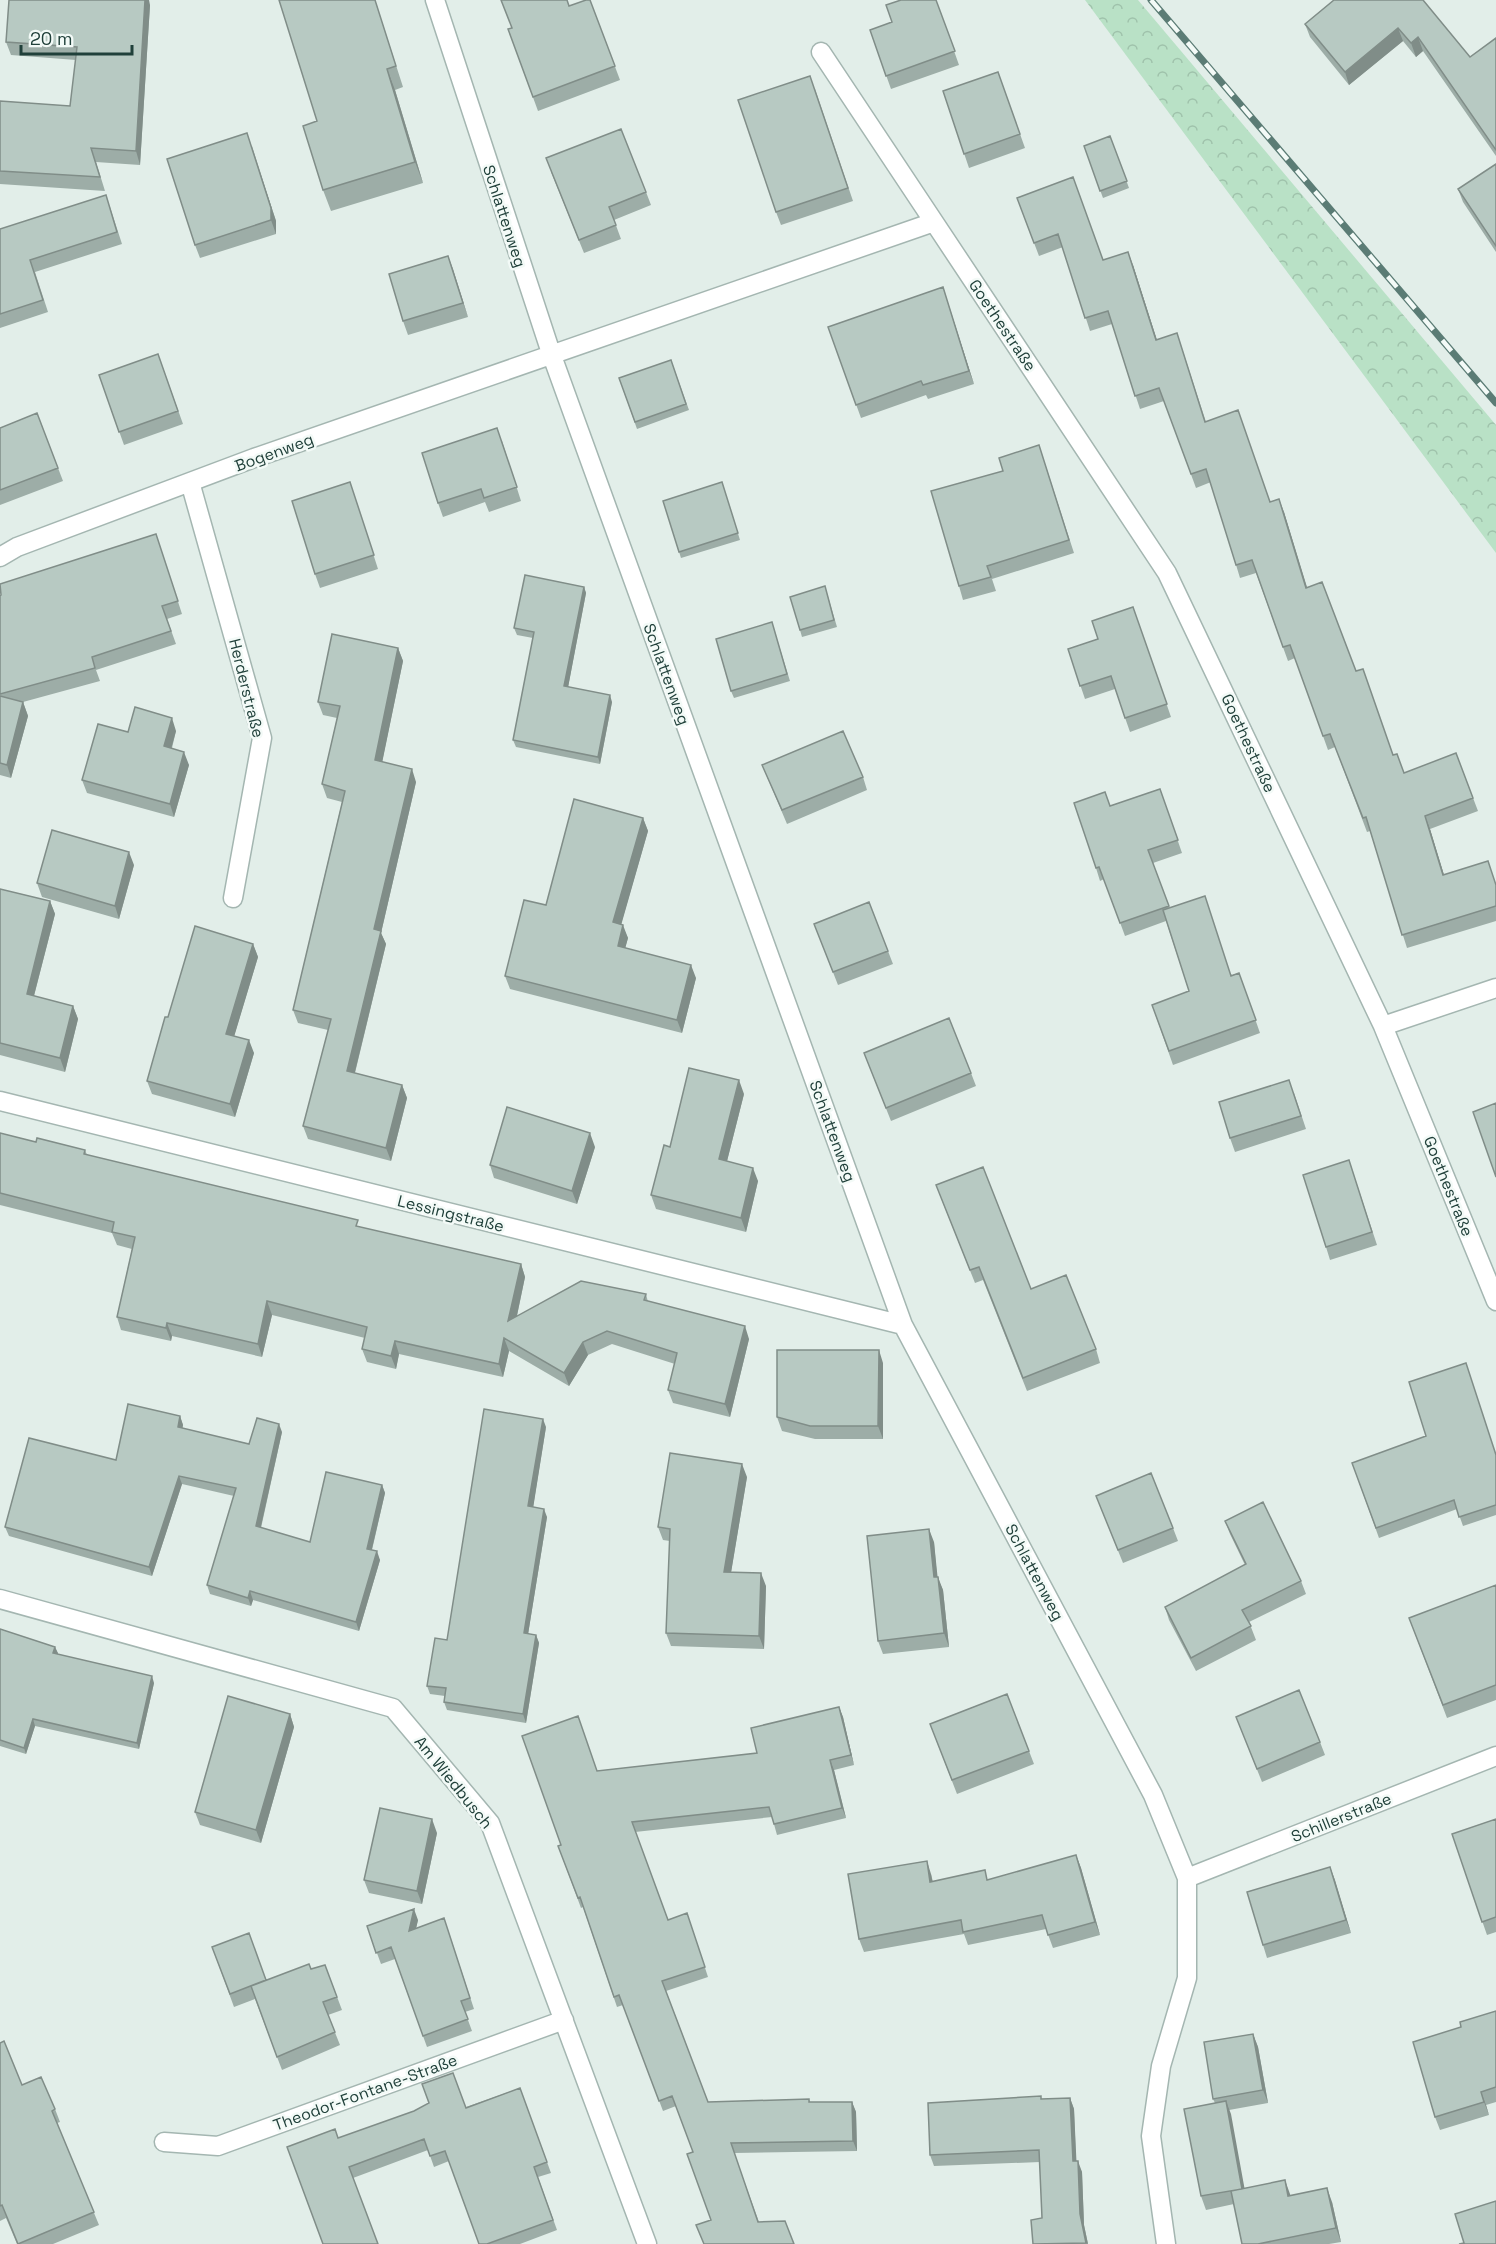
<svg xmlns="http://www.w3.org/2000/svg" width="1496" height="2244" font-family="'Space Grotesk',sans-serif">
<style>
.forest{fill:url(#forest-crowns)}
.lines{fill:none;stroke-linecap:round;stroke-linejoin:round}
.street-casing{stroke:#a4b6b1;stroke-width:21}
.street{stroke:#fff;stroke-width:18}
.rail-casing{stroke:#5b7c75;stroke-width:7}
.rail{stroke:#f3faf7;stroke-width:4.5;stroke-dasharray:14;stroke-linecap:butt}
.wall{fill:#9dada7}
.shaded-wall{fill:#808d88}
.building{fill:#b7c9c2;stroke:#808d88;stroke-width:1.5}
.labels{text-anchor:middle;stroke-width:5;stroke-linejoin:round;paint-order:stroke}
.street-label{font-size:16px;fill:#20403a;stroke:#f3faf7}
</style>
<defs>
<pattern id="forest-crowns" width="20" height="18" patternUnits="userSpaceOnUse" patternTransform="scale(1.5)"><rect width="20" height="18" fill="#b9e1c6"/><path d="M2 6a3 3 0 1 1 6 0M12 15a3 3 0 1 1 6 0" fill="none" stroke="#9fc2ab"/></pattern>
</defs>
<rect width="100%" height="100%" fill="#e2eee9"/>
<path class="forest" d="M1085 0H1138L1496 425V553Z"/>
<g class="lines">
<g class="street-casing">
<path id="street" d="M435 0 551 353 903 1325 1153 1795 1187 1878V1978L1161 2066 1151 2136 1166 2244
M821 52 934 222
M190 482 262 738 233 898
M0 557 17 547 254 458 934 222 1167 573 1383 1026 1496 1301
M1383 1026 1496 988
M0 1101 903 1325
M0 1599 393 1708 490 1823 647 2244
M1187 1878 1496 1756
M164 2142 218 2146 564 2020"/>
</g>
<use href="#street" class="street"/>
<g class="rail-casing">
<path id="rail" d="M1151 0 1496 403"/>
</g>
<use href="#rail" class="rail"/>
</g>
<path class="wall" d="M375 0 403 87 395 90 423 183 331 211 323 190 317 121Z
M590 0 620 80 538 111 508 29 569 6Z
M936 0 959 65 891 89 870 30 892 22Z
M1334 0 1470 57 1496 38V156L1423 51 1416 57 1403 41 1349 85 1310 37 1305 24Z
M150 5 140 165 96 162 105 191 0 184V101L70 106 76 60 11 55 6 42Z
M998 72 1025 148 969 168 943 91Z
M815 89 853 201 781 225 776 212Z
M1110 136 1129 188 1103 198 1084 146Z
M252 146 276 221V234L200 258 195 245Z
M1496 164V252L1463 202 1458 189Z
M551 172 646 192 651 205 614 220 621 239 584 253Z
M1017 198 1103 260 1133 265 1157 340 1177 333 1206 422 1270 502 1284 512 1307 587 1356 671 1393 755 1404 773 1456 753 1478 811 1430 829 1444 875 1496 883V921L1407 948 1370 831 1367 832 1335 747 1328 750 1295 658 1288 661 1256 573 1240 578 1211 482 1196 488 1164 401 1140 409 1112 324 1090 331 1063 247 1039 256Z
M110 207 122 244 35 272 48 312 0 328V229Z
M448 256 468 317 408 335 403 321Z
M943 287 974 384 928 399 926 395 861 418 828 327Z
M158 354 183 424 124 445 99 375Z
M671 360 689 410 637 429 619 378Z
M37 413 63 481 0 505V428Z
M502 441 521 501 489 512 485 502 443 517 438 503Z
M1039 445 1074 553 992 579 996 591 963 600 959 586 1003 471Z
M350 482 378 569 320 588 315 574Z
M722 482 740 540 681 558 663 501Z
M156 534 182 614 167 619 176 644 96 670 100 681 23 702 28 716 11 778 0 775V596Z
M584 587 586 593 568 687 612 702 600 764 516 747 513 740 533 638 517 635 514 628Z
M827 593 837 627 802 637 800 630Z
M1133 607 1171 717 1130 732 1115 689 1085 699 1068 649 1098 639Z
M774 629 790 681 734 698 731 691Z
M398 648 403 661 382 762 416 782 381 933 386 944 355 1073 402 1085 407 1098 391 1161 308 1139 303 1126 328 1030 298 1023 293 1010 342 802 327 798 322 784 337 718 323 715 318 702Z
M176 731 172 748 189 765 174 817 87 793 82 780 128 732Z
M762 765 863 777 867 790 787 824Z
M1160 789 1182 853 1153 863 1169 908 1232 975 1239 973 1260 1033 1173 1065 1152 1005 1189 991 1166 921 1125 936 1104 879 1100 881 1096 868 1110 806Z
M643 818 648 831 621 924 628 938 625 948 696 978 682 1033 510 989 505 976 546 905Z
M134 865 119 919 42 897 37 883Z
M0 889 50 901 55 914 34 996 73 1006 78 1019 65 1072 0 1055Z
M869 902 893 964 838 985 814 924Z
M253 944 258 957 234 1036 254 1053 235 1117 152 1094 147 1081 168 1017Z
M864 1053 971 1073 976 1086 891 1121Z
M1294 1093 1306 1129 1235 1152 1230 1138Z
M744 1094 727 1161 758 1181 746 1232 656 1209 651 1195Z
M0 1133 36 1142 85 1150 87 1155 360 1227 521 1264 525 1277 517 1316 646 1294 648 1302 749 1339 730 1417 673 1403 668 1390 675 1364 612 1344 588 1355 569 1386 509 1351 503 1377 399 1354 396 1369 367 1362 362 1349 365 1338 272 1315 262 1357 172 1336 171 1341 121 1330 117 1317 132 1249 117 1245 112 1233 0 1205Z
M595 1147 577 1204 494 1178 490 1165Z
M1349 1160 1377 1245 1330 1260 1326 1247Z
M941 1198 1031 1289 1096 1349 1100 1363 1027 1391 983 1280 975 1283Z
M883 1363V1439H815L782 1431 777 1417Z
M180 1416 183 1425 182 1428 249 1444 282 1432 261 1528 310 1542 382 1485 385 1493 372 1550 380 1560 359 1631 253 1600 251 1606 210 1594 207 1585 234 1496 182 1484 152 1576 9 1536 5 1527 116 1460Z
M546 1427 533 1507 547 1517 528 1634 536 1635 539 1643 526 1723 447 1710 444 1702 445 1696 430 1694 427 1686 447 1640Z
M1496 1454V1515L1463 1526 1457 1509 1379 1538 1352 1463Z
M747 1477 731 1572 766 1586 764 1649 671 1646 666 1633 670 1541 663 1540 658 1527Z
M1096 1496 1173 1528 1178 1541 1123 1563Z
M1225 1521 1301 1581 1306 1594 1249 1622 1256 1640 1196 1671 1169 1620 1165 1607 1245 1565 1230 1534Z
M934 1542 937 1577 943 1590 949 1647 883 1654 878 1641Z
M1496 1585V1700L1447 1718 1409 1618Z
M0 1629 55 1647 58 1654 154 1683 139 1749 35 1726 26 1754 0 1746Z
M1007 1694 1034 1764 957 1794 930 1724Z
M839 1707 843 1717 854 1765 834 1770 846 1818 777 1835 772 1817 635 1832 668 1920 687 1913 708 1977 666 1991 708 2102 809 2099 810 2102H852L856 2112 857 2151 734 2153 759 2222 794 2244 711 2220 693 2152 676 2106 663 2111 623 2005 617 2007 583 1907 581 1908 558 1846 561 1845 597 1771 757 1753Z
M290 1714 294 1727 261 1843 200 1825 195 1812Z
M1236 1717 1320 1742 1325 1755 1262 1782Z
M1496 1819V1932L1487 1935 1452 1834Z
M437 1833 422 1904 369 1893 364 1880Z
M1076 1855 1081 1868 1100 1935 1053 1948 1046 1929 968 1945 964 1934 864 1952 859 1939 931 1874 933 1882 988 1880Z
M1330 1867 1351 1933 1267 1958 1263 1945Z
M418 1920 416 1928 448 1930 474 2009 465 2012 472 2031 427 2047 395 1959 381 1964 367 1926Z
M212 1947 266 1980 311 1969 325 1965 342 2010 328 2015 340 2045 282 2070 255 1999 234 2007Z
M1496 2011V2102L1486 2105 1489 2115 1440 2130 1435 2117 1461 2027Z
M1253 2034 1258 2047 1268 2103 1229 2110 1244 2189 1290 2194V2196L1332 2202 1341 2242 1329 2244H1242L1234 2204 1206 2210 1201 2196 1215 2103 1213 2099Z
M0 2043 22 2085 55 2109 60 2122 57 2123 99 2225 53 2244H17L6 2218 0 2221Z
M520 2088 551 2173 538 2177 557 2230 520 2244H479L449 2161 434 2167 428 2150 353 2178 338 2138 466 2107Z
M1070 2098 1074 2109 1076 2161 1082 2172 1084 2225 1088 2244H1033L1042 2218 1040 2162 934 2166 930 2155 1042 2099Z"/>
<path class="shaded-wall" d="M145 0H149L150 5 140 165 136 151Z
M1398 28 1403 41 1349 85 1345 72Z
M1418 37 1423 51 1416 57 1411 43Z
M387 69 395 90 423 183 415 162Z
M247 133 276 221V234L271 220Z
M1128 252 1133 265 1161 353 1156 340Z
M448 256 453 269 468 317 463 303Z
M943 287 947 300 974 384 969 371Z
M1279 499 1284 512 1311 601 1306 588Z
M584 587 586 593 567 693 564 686Z
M398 648 403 661 380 773 375 760Z
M610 695 612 702 600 764 598 757Z
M23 702 28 716 11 778 7 765Z
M172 718 176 731 168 760 164 746Z
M184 752 189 765 174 817 170 804Z
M412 769 416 782 381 933 386 944 352 1084 347 1071 374 929Z
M1425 816 1430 829 1448 888 1443 875Z
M643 818 648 831 618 936 613 922Z
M129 852 134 865 119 919 115 906Z
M50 901 55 914 31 1007 27 994Z
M623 925 628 938 622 960 618 946Z
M253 944 258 957 231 1047 226 1034Z
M691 965 696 978 682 1033 677 1020Z
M73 1006 78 1019 65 1072 60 1058Z
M249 1040 254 1053 235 1117 230 1104Z
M739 1080 744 1094 724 1173 719 1159Z
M402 1085 407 1098 391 1161 386 1148Z
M590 1133 595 1147 577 1204 572 1191Z
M753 1168 758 1181 746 1232 741 1218Z
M521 1264 525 1277 513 1334 508 1321Z
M267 1301 272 1315 262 1357 258 1344Z
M167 1323 172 1336 171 1341 166 1328Z
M745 1326 749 1339 730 1417 725 1404Z
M504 1338 509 1351 503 1377 499 1364Z
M395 1341 399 1354 396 1369 391 1356Z
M583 1342 588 1355 569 1386 564 1373Z
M879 1350 883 1363V1439L878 1426Z
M180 1416 183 1425 181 1436 178 1427Z
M543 1419 546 1427 532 1515 528 1506Z
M279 1424 282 1432 259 1535 256 1526Z
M742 1464 747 1477 729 1585 724 1572Z
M179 1476 182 1484 152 1576 149 1567Z
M382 1485 385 1493 370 1557 367 1549Z
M544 1509 547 1517 527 1641 524 1633Z
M929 1529 934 1542 939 1591 934 1577Z
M377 1551 380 1560 359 1631 356 1622Z
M761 1573 766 1586 764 1649 759 1636Z
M938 1577 943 1590 949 1647 944 1633Z
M250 1591 253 1600 251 1606 248 1598Z
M536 1635 539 1643 526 1723 523 1714Z
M55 1647 58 1653 56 1660 53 1653Z
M152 1676 154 1683 139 1749 137 1743Z
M839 1707 843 1717 854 1765 851 1755Z
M290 1714 294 1727 261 1843 256 1830Z
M33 1719 35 1726 26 1754 24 1748Z
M830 1760 834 1770 846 1818 842 1808Z
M432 1819 437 1833 422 1904 417 1891Z
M1076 1855 1081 1868 1100 1935 1095 1922Z
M927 1861 931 1874 935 1895 930 1882Z
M1330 1867 1335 1880 1351 1933 1346 1920Z
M414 1909 418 1920 413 1942 409 1931Z
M1253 2034 1258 2047 1268 2103 1263 2090Z
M1481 2092 1486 2105 1489 2115 1484 2102Z
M1070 2098 1074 2109 1077 2173 1073 2161Z
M1226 2101 1231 2114 1247 2202 1242 2189Z
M852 2102 856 2112 857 2151 853 2141Z
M1078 2161 1082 2172 1084 2225 1088 2244 1086 2243 1080 2214Z
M1285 2180 1290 2194 1293 2210 1288 2196Z
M1327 2188 1332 2202 1341 2242 1336 2228Z"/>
<path class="building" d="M9 0H145L136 151 91 148 100 177 0 171V101L70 106 77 47 6 42Z
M279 0H375L396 66 387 69 415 162 323 190 303 126 317 121Z
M501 0H567L569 6 586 0H590L615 66 533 97 508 29 512 28Z
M901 0H936L955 51 886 76 870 30 892 22 886 5Z
M1334 0H1423L1470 57 1496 38V150L1418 37 1411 43 1398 28 1345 72 1305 24Z
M998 72 1020 134 964 154 943 91Z
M810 76 848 188 776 212 738 100Z
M621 129 646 192 609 207 616 225 579 240 546 158Z
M247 133 271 208V220L195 245 167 159Z
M1110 136 1127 181 1100 191 1084 146Z
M1496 164V246L1458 189Z
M1073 177 1103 260 1128 252 1156 340 1177 333 1205 422 1238 410 1270 502 1279 499 1306 588 1322 582 1356 671 1363 669 1393 755 1397 754 1404 773 1456 753 1473 798 1425 816 1443 875 1488 861 1496 885V906L1402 935 1366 817 1363 818 1330 734 1323 736 1290 645 1283 647 1252 560 1236 565 1206 469 1191 474 1159 388 1135 396 1108 311 1085 318 1058 234 1034 243 1017 198Z
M106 195 117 232 30 260 43 300 0 314V229Z
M448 256 463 303 403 321 389 274Z
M943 287 969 371 923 385 921 381 856 405 828 327Z
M158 354 178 411 119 432 99 375Z
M671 360 686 404 635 422 619 378Z
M37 413 58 468 0 490V428Z
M497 428 517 487 484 498 481 489 438 503 422 453Z
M1039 445 1069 540 987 566 991 577 959 586 931 491 1003 471 999 458Z
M350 482 374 555 315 574 292 501Z
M722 482 738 533 679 552 663 501Z
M156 534 178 601 162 606 171 631 92 657 95 668 0 694V596L1 595 0 584Z
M525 575 584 587 564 686 610 695 598 757 513 740 534 632 514 628Z
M825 586 834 620 800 630 790 597Z
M1133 607 1167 704 1125 718 1111 676 1080 686 1068 649 1098 639 1092 621Z
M772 622 787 674 731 691 716 639Z
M332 634 398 648 375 760 412 769 374 929 381 931 347 1071 402 1085 386 1148 303 1126 331 1019 293 1010 345 791 322 784 340 706 318 702Z
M0 696 23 702 7 765 0 763Z
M135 707 172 718 164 746 184 752 170 804 82 780 98 724 128 732Z
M843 731 863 777 782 810 762 765Z
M1160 789 1178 840 1148 850 1169 906 1120 923 1099 867 1096 868 1074 803 1105 792 1110 806Z
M574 799 643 818 613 922 623 925 618 946 691 965 677 1020 505 976 524 900 546 905Z
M52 830 129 852 115 906 37 883Z
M0 889 50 901 27 994 73 1006 60 1058 0 1043Z
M1205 896 1231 976 1239 973 1256 1020 1169 1051 1152 1005 1189 991 1163 910Z
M869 902 888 951 833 972 814 924Z
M195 926 253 944 226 1034 249 1040 230 1104 147 1081 165 1017H168Z
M949 1018 971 1073 886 1108 864 1053Z
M689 1068 739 1080 719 1159 753 1168 741 1218 651 1195 664 1145 670 1147Z
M1289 1080 1301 1116 1230 1138 1219 1102Z
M1496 1103V1177L1473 1112Z
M507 1107 590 1133 572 1191 490 1165Z
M0 1133 36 1142 37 1138 85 1150 84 1154 358 1220 356 1226 521 1264 508 1321 581 1281 646 1294 644 1300 745 1326 725 1404 668 1390 677 1353 607 1331 583 1342 564 1373 504 1338 499 1364 395 1341 391 1356 362 1349 367 1327 267 1301 258 1344 167 1323 166 1328 117 1317 135 1237 112 1232 114 1222 0 1193Z
M1349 1160 1372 1232 1326 1247 1303 1175Z
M983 1167 1031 1289 1066 1275 1096 1349 1023 1378 979 1267 970 1270 936 1185Z
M777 1350H879L878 1426H810L777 1417Z
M1466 1363 1496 1455V1505L1459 1517 1454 1500 1376 1528 1352 1463 1426 1436 1409 1382Z
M128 1404 180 1416 178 1427 249 1444 257 1418 279 1424 256 1526 310 1542 326 1472 382 1485 367 1549 377 1551 356 1622 250 1591 248 1598 207 1585 236 1488 179 1476 149 1567 5 1527 29 1438 116 1460Z
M484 1409 543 1419 528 1506 544 1509 524 1633 536 1635 523 1714 444 1702 446 1688 427 1686 435 1638 447 1640Z
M670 1453 742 1464 724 1572 761 1573 759 1636 666 1633 670 1529 658 1527Z
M1151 1473 1173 1528 1118 1550 1096 1496Z
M1263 1502 1301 1581 1242 1610 1251 1626 1191 1658 1165 1607 1246 1564 1225 1521Z
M929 1529 934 1577H938L944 1633 878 1641 867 1536Z
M1496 1585V1685L1443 1705 1409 1618Z
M0 1629 55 1647 53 1653 152 1676 137 1743 33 1719 24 1748 0 1740Z
M1299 1690 1320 1742 1257 1769 1236 1717Z
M1007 1694 1029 1751 952 1780 930 1724Z
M228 1696 290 1714 256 1830 195 1812Z
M839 1707 851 1755 830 1760 842 1808 774 1824 769 1807 632 1822 668 1920 687 1913 705 1967 662 1981 708 2102 809 2099V2102H852L853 2141 731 2143 758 2222 785 2221 794 2244H704L696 2225 711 2220 687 2154 693 2152 672 2096 659 2101 619 1995 614 1997 580 1897 578 1898 558 1846 561 1845 522 1736 578 1716 597 1771 757 1753 751 1728Z
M380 1808 432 1819 417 1891 364 1880Z
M1496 1819V1917L1482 1922 1452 1834Z
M1076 1855 1095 1922 1048 1935 1042 1915 963 1932 961 1920 859 1939 848 1874 927 1861 930 1882 985 1870 987 1880Z
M1330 1867 1346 1920 1263 1945 1247 1892Z
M414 1909 409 1931 444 1918 470 1998 461 2001 468 2019 423 2036 391 1947 376 1953 367 1926Z
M249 1933 266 1980 230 1994 212 1947Z
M309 1964 311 1969 325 1965 337 1997 323 2002 335 2032 277 2057 251 1986Z
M1496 2011V2087L1481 2092 1484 2102 1435 2117 1413 2042 1461 2027 1460 2022Z
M1253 2034 1263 2090 1213 2099 1204 2042Z
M4 2041 22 2085 41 2077 55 2109 52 2111 94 2212 18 2244 2 2205 0 2206V2043Z
M453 2073 466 2108 520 2088 547 2162 534 2167 553 2220 487 2244H479L445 2151 430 2156 424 2139 349 2167 378 2244H323L287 2147 335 2129 338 2138 414 2111 429 2103 422 2084Z
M1041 2096V2099L1070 2098 1073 2161H1078L1080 2214 1086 2243 1033 2244 1031 2220 1042 2218 1039 2150 930 2155 928 2103Z
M1226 2101 1242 2189 1201 2196 1184 2109Z
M1285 2180 1288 2196 1327 2188 1336 2228 1258 2244H1242L1231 2191Z
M1496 2201V2244H1459L1464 2243 1455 2214Z"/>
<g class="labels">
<g class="street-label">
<text transform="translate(505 216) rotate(72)" y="6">Schlattenweg</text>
<text transform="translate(1003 325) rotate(56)" y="6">Goethestraße</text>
<text transform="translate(274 452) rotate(-20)" y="6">Bogenweg</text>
<text transform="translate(667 674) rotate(70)" y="6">Schlattenweg</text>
<text transform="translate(247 688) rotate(76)" y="6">Herderstraße</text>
<text transform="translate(1249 743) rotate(65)" y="6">Goethestraße</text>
<text transform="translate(833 1131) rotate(70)" y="6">Schlattenweg</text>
<text transform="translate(1449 1186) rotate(68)" y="6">Goethestraße</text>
<text transform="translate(451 1213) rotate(14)" y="6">Lessingstraße</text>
<text transform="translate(1035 1572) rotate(62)" y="6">Schlattenweg</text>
<text transform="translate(454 1782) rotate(51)" y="6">Am Wiedbusch</text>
<text transform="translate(1341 1817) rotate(-22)" y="6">Schillerstraße</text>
<text transform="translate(365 2092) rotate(-20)" y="6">Theodor-Fontane-Straße</text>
</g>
</g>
<path d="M21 45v9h111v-9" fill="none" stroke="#20403a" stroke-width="3"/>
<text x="30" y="45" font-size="18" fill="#20403a" stroke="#f3faf7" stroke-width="4.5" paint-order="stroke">20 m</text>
</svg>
